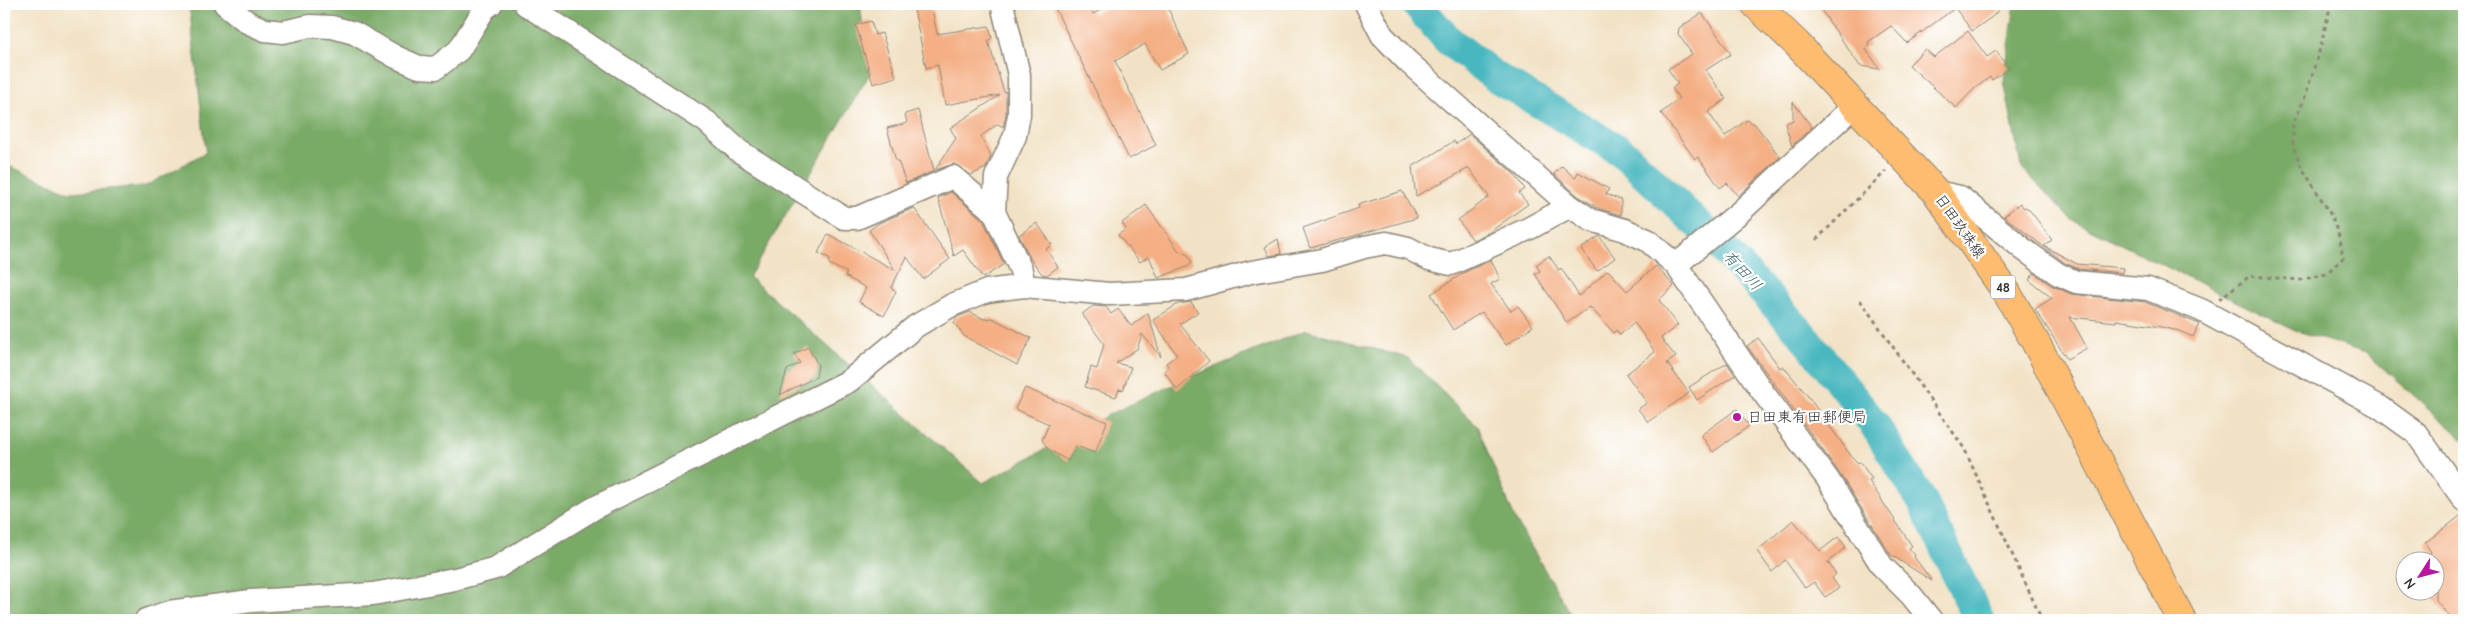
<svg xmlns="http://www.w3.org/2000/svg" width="2468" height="624" font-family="'Comic Neue','Klee One',sans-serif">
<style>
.forest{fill:#79aa66;stroke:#526a48}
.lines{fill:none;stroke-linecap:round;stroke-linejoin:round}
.river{stroke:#48b7bf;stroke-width:31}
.building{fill:#f4af84}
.minor-casing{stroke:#8e8678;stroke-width:25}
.major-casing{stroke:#8e8678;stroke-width:30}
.path{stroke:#8e8678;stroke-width:3;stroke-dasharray:4 4;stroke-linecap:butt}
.minor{stroke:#fff;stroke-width:22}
.major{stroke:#febc70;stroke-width:28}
.poi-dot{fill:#b5179e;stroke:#fff;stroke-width:2}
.labels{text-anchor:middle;stroke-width:4.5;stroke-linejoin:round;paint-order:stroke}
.shield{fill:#fff;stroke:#6b6b6b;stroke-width:1}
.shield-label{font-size:14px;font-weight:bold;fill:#2b2b2b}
.street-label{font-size:15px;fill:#2b2b2b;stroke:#fff}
.poi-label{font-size:15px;fill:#2b2b2b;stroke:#fff;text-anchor:start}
.water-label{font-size:16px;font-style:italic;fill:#376366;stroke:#fff}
</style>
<rect width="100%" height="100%" fill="#fff"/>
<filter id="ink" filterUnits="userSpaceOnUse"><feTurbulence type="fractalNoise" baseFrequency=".02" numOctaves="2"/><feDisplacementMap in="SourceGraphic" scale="10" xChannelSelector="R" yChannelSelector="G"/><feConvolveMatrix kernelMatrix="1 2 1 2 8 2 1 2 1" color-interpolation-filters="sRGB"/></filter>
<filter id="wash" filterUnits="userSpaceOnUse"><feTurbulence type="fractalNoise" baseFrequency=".0096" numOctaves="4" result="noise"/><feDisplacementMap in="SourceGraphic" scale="20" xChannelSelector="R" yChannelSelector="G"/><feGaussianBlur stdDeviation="1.12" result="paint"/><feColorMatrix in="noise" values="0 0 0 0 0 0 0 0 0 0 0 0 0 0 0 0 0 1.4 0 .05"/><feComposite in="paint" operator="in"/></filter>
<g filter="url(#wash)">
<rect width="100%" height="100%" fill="#f2e2c5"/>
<path class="forest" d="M189 4H860L869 75 749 277 983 483 1112 413 1195 375 1306 330 1408 358 1477 426 1515 519 1574 620H4V164L70 192 146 186 206 152Z
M2015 4H2464V440L2366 353 2294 330 2072 220 2021 167 2004 81Z"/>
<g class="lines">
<path class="river" d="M1416 4 1448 40 1494 76 1622 152 1723 248 1801 333 1874 424 1922 501 1979 620"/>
</g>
<g id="blocks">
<path class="building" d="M913 4H931L937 34 989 26 992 38 988 41 1004 92 1006 91V114L1003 127 998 124 981 136 991 156 986 168 971 175 954 164 935 170 956 138 950 128 1000 95 945 105 938 65 926 68Z
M1053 4H1087L1093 14 1112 4H1166L1189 54 1160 70 1145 44 1115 61 1156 145 1129 159Z
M1817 4H2004L1992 17 1972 31 1955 8 1907 43 1891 26 1868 42 1869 45 1865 48 1880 69 1860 66Z
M1702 13 1731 54 1706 70 1726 99 1708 112 1725 136 1747 120 1755 124 1780 157 1738 196 1727 183 1720 188 1698 157 1695 159 1661 113 1679 99 1672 88 1678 84 1668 69 1692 54 1678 34 1679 28Z
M871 21 875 35 882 33 896 77 873 84 856 25Z
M1968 31 1987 57 1996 51 2009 68 1992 80 1990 77 1974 89 1956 108 1909 65 1925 49 1934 57Z
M1793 102 1812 127 1792 146 1785 124 1793 120Z
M918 110 934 171 906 183 898 161H896L887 128 907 123 905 114Z
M1470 134 1515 175 1525 189 1519 193 1528 204 1490 232 1473 240 1458 220 1489 197 1469 168 1416 196 1412 167 1454 141 1456 144Z
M1562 166 1575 178 1578 172 1609 189 1606 194 1621 200V215L1600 209 1578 196 1554 174Z
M1402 191 1417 218 1310 248 1303 228 1359 208 1358 205Z
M951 192 983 220 1004 264 983 278 963 250 954 256 938 198Z
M2020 203 2024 208 2026 207 2032 213 2052 240 2044 246 2077 264 2124 268 2123 273 2079 269 2065 263 2004 216Z
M1146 205 1179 251 1188 255 1192 263 1187 267 1158 278 1149 256 1140 262 1118 235 1126 229 1122 223Z
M914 208 950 259 923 279 907 257 891 288 896 291 884 316 859 302 866 288 845 276 847 273 829 264V258L818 253 828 234 895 270 869 230 879 223Z
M1037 223 1052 245 1046 249 1058 267 1047 275 1042 274 1030 258 1019 235Z
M1599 236 1615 258 1597 271 1581 249Z
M1278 239 1281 254 1269 256 1265 247Z
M1549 256 1559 270 1561 268 1579 296 1608 270 1627 291 1656 266 1674 286 1659 300 1678 325 1661 338 1676 357 1667 363 1689 393 1648 422 1638 409 1647 403 1626 374 1655 352 1634 322 1620 335 1616 330 1614 333 1590 307 1567 323 1535 274 1540 271 1536 265Z
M1491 260 1500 279 1491 284 1511 311 1518 306 1533 326 1506 345 1482 312 1453 330 1431 294 1465 272Z
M2034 273 2051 285 2071 294 2145 302 2199 324 2193 337 2179 331 2161 327 2116 320V322L2070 317 2087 348 2067 359 2035 309 2052 298 2029 280Z
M1191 302 1198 312 1180 324 1209 361 1177 390 1164 371 1169 367 1166 363 1177 355 1153 320 1178 304Z
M1093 306 1106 307 1111 314 1118 309 1131 326 1148 313 1161 357 1142 334 1137 349 1116 363 1131 367 1123 390 1119 389 1116 397 1085 387 1091 367 1097 369 1104 344 1082 314Z
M970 312 984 319 992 318 1031 338 1017 365 964 336 954 323 957 317Z
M1758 338 1780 368 1783 366 1807 395 1852 457 1858 463 1860 462 1872 479 1869 481 1912 546 1909 548 1915 555 1914 557 1932 581 1891 555 1838 471 1747 346Z
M808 347 818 365 816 377 780 395 787 370 800 363 794 354Z
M1727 363 1735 375 1697 400 1689 387Z
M1025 388 1107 422 1095 453 1076 446 1068 461 1048 449 1042 440 1049 424 1015 409Z
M1737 409 1749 426 1713 452 1701 435Z
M2464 513V620H2452L2436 600V562H2430L2427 557 2431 552 2425 543Z
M1793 520 1820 551 1838 537 1846 547 1828 562 1836 574 1832 578 1839 588 1825 597 1814 582 1805 588 1785 560 1772 572 1757 551Z"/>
</g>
</g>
<g filter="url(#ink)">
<use href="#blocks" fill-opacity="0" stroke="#8e8678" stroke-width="1"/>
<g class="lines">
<g class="minor-casing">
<path id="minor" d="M225 4 247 22 265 30 283 32 310 26 332 27 354 33 396 57 419 67 436 68 459 50 485 8 491 4
M525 4 707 122 739 151 844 218H857L953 177 994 212 1021 270 1024 286
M1366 4 1382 35 1407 61 1570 206 1591 220 1625 230 1647 240 1676 265 1762 391 1827 478 1882 566 1911 595 1931 620
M1936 192 1960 197 2023 249 2058 274 2076 282 2148 289 2201 310 2380 407 2416 433 2464 500
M994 212 996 177 1015 136 1019 115V75L1002 4
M1676 265 1740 212 1855 105
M146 620 169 612 251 601 373 594 455 579 496 568 596 507 849 381 916 326 952 305 987 291 1024 286 1109 294 1186 290 1251 272 1322 260 1364 247 1386 243 1408 248 1429 259 1451 264 1530 228 1570 206"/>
</g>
<g class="major-casing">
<path id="major" d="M1755 4 1797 44 1936 192 2007 293 2037 345 2182 620"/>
</g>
<path class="path" d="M1816 240 1886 171
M2219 299 2250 276 2300 280 2326 274 2343 258 2340 239 2331 215 2301 166 2293 147V125L2305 97 2319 52 2331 4
M1860 300 1964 448 2042 620"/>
<use href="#minor" class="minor"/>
<use href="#major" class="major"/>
</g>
</g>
<circle class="poi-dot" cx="1737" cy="417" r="5"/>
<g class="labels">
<rect class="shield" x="1990.5" y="275.5" width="25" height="23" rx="4"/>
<g class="shield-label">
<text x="2003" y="292">48</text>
</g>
<g class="street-label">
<text transform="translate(1960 226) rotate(55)" y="5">日田玖珠線</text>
</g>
<g class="poi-label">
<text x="1747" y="422">日田東有田郵便局</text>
</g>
<g class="water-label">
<text transform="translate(1743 270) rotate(47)" y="6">有田川</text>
</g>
</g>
<rect width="2468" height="624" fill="none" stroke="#fff" stroke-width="20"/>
<g transform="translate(2420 576) rotate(234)"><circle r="24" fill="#ffffff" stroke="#aaaaaa"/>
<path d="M0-4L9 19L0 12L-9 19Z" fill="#b5179e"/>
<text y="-8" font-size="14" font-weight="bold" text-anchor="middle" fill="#2b2b2b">N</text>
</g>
</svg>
